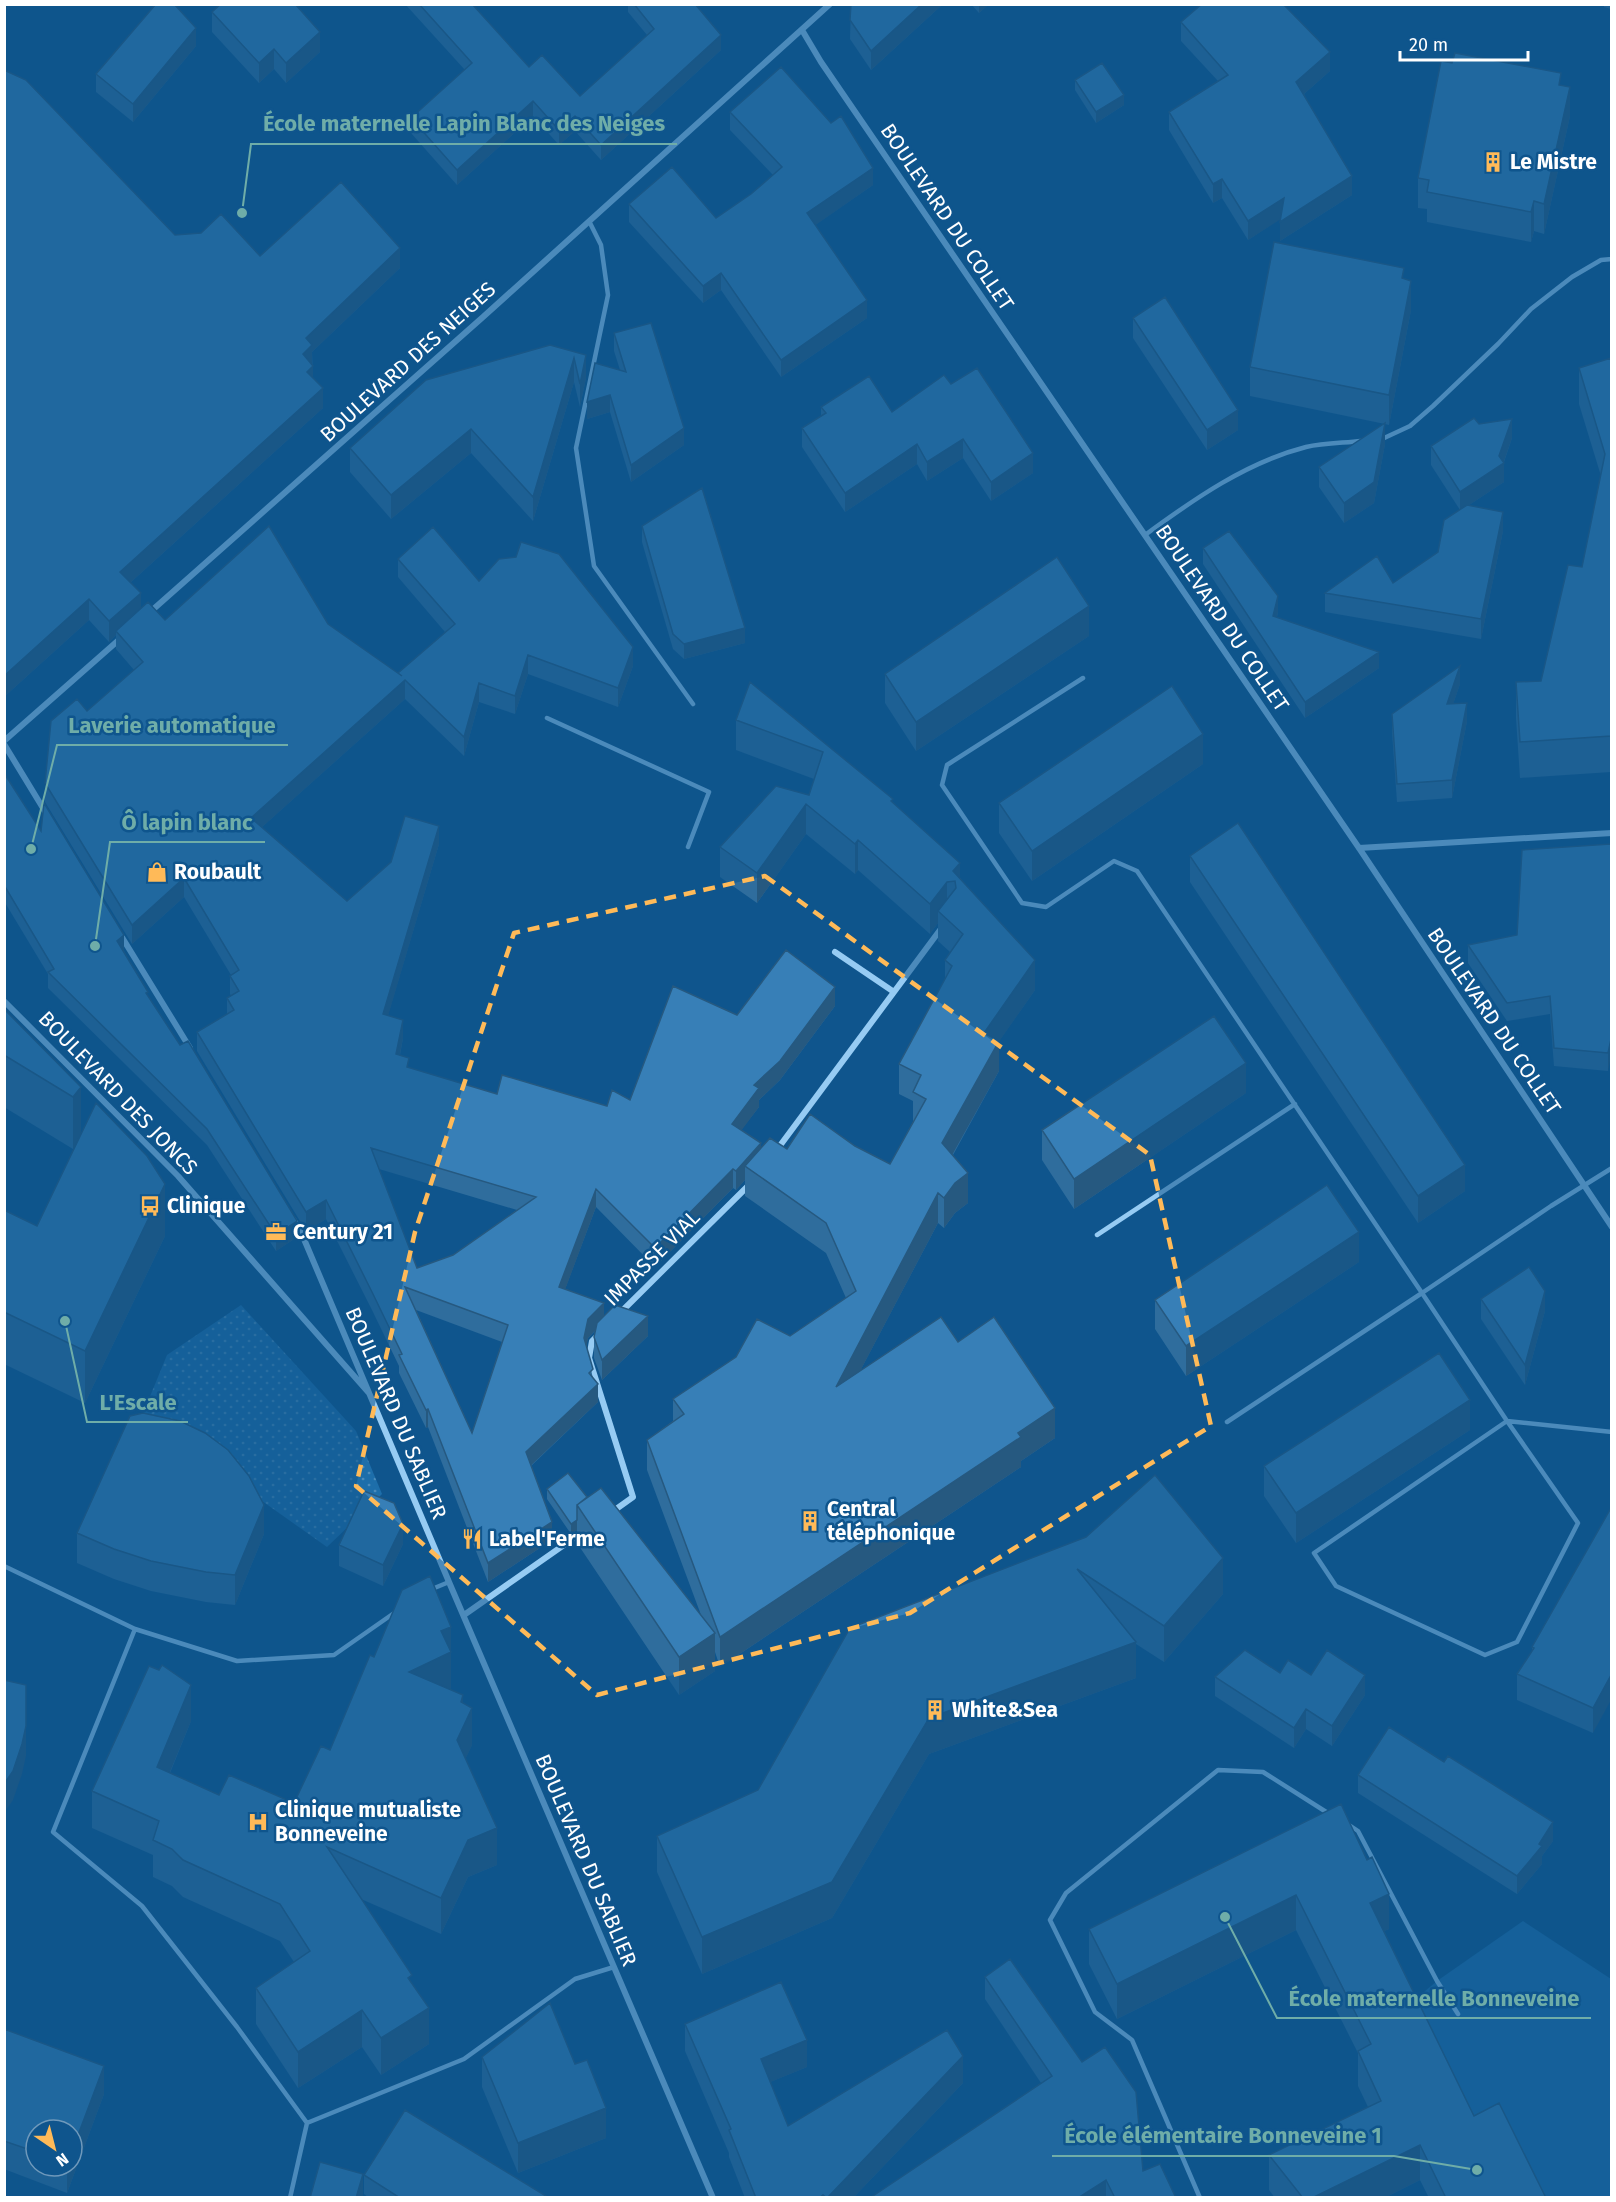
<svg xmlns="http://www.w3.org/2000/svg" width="1616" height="2202" font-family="'Fira Sans',sans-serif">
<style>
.green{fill:url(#green-dots)}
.pitch{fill:#1d6eaa}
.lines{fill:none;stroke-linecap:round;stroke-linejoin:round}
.service{stroke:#96cbf3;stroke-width:4.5}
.minor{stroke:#96cbf3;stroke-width:6}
.wall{fill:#2f6d9d;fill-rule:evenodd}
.shaded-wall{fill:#265980}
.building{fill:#377fb7;stroke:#265980;stroke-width:1.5;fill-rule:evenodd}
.marked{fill:none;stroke:#ffba58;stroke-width:4.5;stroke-dasharray:12 8;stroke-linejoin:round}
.labels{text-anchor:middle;stroke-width:5;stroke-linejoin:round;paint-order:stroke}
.poi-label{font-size:21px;font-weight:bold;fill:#fff;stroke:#0f558d;text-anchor:start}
.street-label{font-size:21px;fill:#fff;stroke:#0f558d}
.leader{fill:none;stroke:#6fada8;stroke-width:2}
.callout-dot{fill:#6fada8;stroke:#0f558d;stroke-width:2}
.callout-label{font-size:22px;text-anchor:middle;font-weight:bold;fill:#6fada8;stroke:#0f558d;stroke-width:5;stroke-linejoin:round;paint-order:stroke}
</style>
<defs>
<pattern id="green-dots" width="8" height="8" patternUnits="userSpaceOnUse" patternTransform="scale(1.5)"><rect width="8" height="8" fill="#1d6eaa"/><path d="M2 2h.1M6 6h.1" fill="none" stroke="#4a8bbb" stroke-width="1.8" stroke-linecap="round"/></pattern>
</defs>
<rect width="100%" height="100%" fill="#0f558d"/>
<path class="green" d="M241 1305 356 1431 382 1494 327 1547 142 1416 167 1355Z"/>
<path class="pitch" d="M1523 1921 1611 1979V2197H1529L1474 2151 1405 2008 1437 1981Z"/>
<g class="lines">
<path class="service" d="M589 221 601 245 608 295 576 448 594 566 693 704
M1382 439 1410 426 1433 406 1498 344 1531 309 1572 277 1601 260 1612 259
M1145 535C1194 499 1247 462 1306 447 1324 443 1344 443 1361 441
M1083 678 947 765 942 785 1022 903 1046 907 1114 861 1137 871 1422 1293 1227 1422
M547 718 709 792 688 847
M1612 1168 1551 1206 1422 1293 1507 1421 1612 1432
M1097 1235 1295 1104
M1507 1421 1578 1523 1517 1642 1485 1655 1336 1586 1314 1553Z
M4 1566 135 1629 237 1661 334 1655 397 1611
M432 1589 449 1582
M135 1629 53 1832 142 1906 237 2027 307 2123 290 2198
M1349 1825 1358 1831 1437 1981 1458 2014
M307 2123 464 2059 575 1979 614 1967
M1200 2198 1132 2040 1095 2012 1050 1920 1066 1893 1218 1770 1263 1772 1331 1815"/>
<path class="minor" d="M802 30 821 62 1359 848 1612 1227
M149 613 483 317 830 4
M4 741 121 638
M4 744 46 813
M1359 848 1612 833
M120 934 190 1048
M835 952 894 992
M4 1001 178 1176 369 1393
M776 1151 943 926
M293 1219 301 1232 449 1582 713 2198
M620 1313 751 1183
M600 1333 592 1341 589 1358 633 1497 612 1512
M464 1615 581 1533"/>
</g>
<path class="wall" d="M405 4H472L529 67 580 96 647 35 628 12V4H695L721 50 601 160 575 131 559 145 533 116 457 185 411 133V118L465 70Z
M851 4H943L871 70 850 39Z
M971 4H989L979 13Z
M1604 4H1611V9L1604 7Z
M212 12 320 52 286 83 274 69 259 83 212 32Z
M1181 22 1330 71 1304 94 1352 195 1280 241V219L1248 240 1222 198 1213 203 1169 130V112L1218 81 1181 41Z
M196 46 133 122 96 92V74Z
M4 70 175 235 260 256 400 268 312 352 313 378 323 408 130 583 141 609 165 620 328 624 398 674 445 632 398 577V559L479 581 633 666 618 707 528 674 515 714 479 702 464 756 405 699 262 827 347 901 439 844 388 1015 403 1038 400 1055 409 1068 497 1094 607 1106 630 1100 737 1015 835 1006 780 1080 759 1100V1107L741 1130 761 1148 787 1149 855 1146 890 1164 913 1122V1101L899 1094V1064L945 980V960L950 952 938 941V923L930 934 858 870 855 874 806 834 757 903 720 877V847L809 795 814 779 736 750V720L750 682 893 803 960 878 1035 990 999 1041V1071L953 1155 968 1203 955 1213 944 1228 938 1223 860 1371 958 1342 1055 1438 1021 1461V1467L720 1667 715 1652V1671L679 1695 577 1543V1530L571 1534 547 1499V1489L587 1497 701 1615 647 1470V1440L673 1421V1399L790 1336 846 1298 826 1253 745 1196V1180L736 1190 733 1188 655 1267 596 1207 565 1289 604 1316 648 1336 602 1380 594 1358V1337L596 1330 588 1338 586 1346 598 1402 531 1466 552 1540 488 1582 428 1427 426 1428 399 1373V1366L372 1310 326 1219 306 1231 197 1051V1032L227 1014V998L231 996 230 994V976L231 975 184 897 132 944 45 802V783L87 711 134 670 116 649V635L109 642 89 620 4 697ZM379 1169 517 1210 453 1255 417 1268ZM416 1310 502 1342 472 1433Z
M1075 80 1124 105 1096 123 1075 90Z
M1561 85 1570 116 1544 234 1534 231 1531 242 1427 222V209L1418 208V178Z
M730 112 873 185 815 225 867 318 781 377 721 290 703 303 629 222V204L716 218 751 194 773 175 730 130Z
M1404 279 1411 310 1389 425 1385 424V444L1374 503 1344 523 1319 487V467L1385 424 1250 396V367Z
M1133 318 1238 430 1207 450 1133 338Z
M614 333 684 445 631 482 610 412 587 419 620 370 614 351Z
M586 355V378L580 407 574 382 533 521 471 453 391 519 350 472V448Z
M1611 358V772L1520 778 1516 718V682L1541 681 1582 567 1601 476 1579 404V368Z
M951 384 1033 473 991 501 963 458 927 481 917 464 845 512 802 447V428L821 416V407L892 412Z
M1479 424 1512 438 1504 462V482L1469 505 1503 531 1481 639 1325 612V593L1393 583 1438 552 1460 510 1431 465V446Z
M642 526 745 643 684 659 673 649 642 542Z
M1203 548 1278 612 1277 617 1379 668 1305 718 1203 564Z
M1089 636 916 751 885 703V674Z
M1460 684 1453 704 1467 721 1452 798 1397 802 1392 732V714Z
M1203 764 1032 881 999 833V803Z
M4 773 41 831 124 951 148 997 297 1237 276 1251 207 1145 48 988V974L4 901Z
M1611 844 1608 1071 1554 1066 1550 1014 1507 1021 1468 963V945L1517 935Z
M1190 856 1465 1191 1418 1223 1190 882Z
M4 1009 81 1087V1135L165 1236 85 1403 4 1364V1210L37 1226 75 1146 73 1149 4 1107Z
M1246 1093 1074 1209 1042 1160V1130Z
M1359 1262 1186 1376 1155 1329V1300Z
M1481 1299 1545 1311 1525 1385 1481 1319Z
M1470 1430 1296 1543 1264 1496V1466Z
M1611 1508 1593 1733 1517 1700V1674L1532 1651V1647Z
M77 1533 264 1534 235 1605 206 1602 151 1591 114 1579 77 1563Z
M1086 1537 1223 1594 1164 1662 1136 1644V1678L929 1754 832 1918 702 1974 657 1872V1836L758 1790Z
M403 1544 383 1586 339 1566V1545Z
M451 1627V1688L449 1689 463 1703 472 1745 465 1759 497 1865 468 1877 441 1934 361 1899 412 1984 429 2044 381 2075 362 2047 298 2088 256 2024V1988L294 1962 280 1941 183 1897 172 1886 153 1877V1855L92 1828V1791L191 1721 170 1773 219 1795 294 1803 330 1750 374 1657Z
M1280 1673 1311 1675 1365 1695 1332 1746 1306 1729 1294 1748 1215 1696V1677Z
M1358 1775 1553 1841 1542 1856V1864L1517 1894 1358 1793Z
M1341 1804 1389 1929 1384 1931 1474 2116 1546 2198H1429L1420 2180 1384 2198H1275L1269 2190V2155L1368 2107 1358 2086V2053L1296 1930 1117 2019 1089 1964V1929Z
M985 1977 1143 2171 1175 2198H870L1041 2083 985 1999Z
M685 2024 807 2067 770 2082 788 2126 963 2083 853 2198H745L729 2157V2153L685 2051Z
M4 2029 104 2094 67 2193 4 2169ZM36 2130 72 2166H36Z
M482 2057 606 2138 518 2173 482 2087Z
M364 2175 546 2198H369L364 2194Z"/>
<path class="shaded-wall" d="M922 4H943L871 70V51Z
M979 4H989L979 13Z
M196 28V46L133 122V104Z
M320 32V52L286 83V63Z
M721 35V50L601 160V145Z
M274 49V69L259 83V63Z
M1330 52V71L1296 101V82Z
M1570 87V116L1544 234V204Z
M1124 95V105L1096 123V112Z
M533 101V116L457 185V170Z
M575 116V131L559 145V130Z
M873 168V185L807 231V213Z
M1352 176V195L1280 241V222Z
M1222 179V198L1213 203V184Z
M1284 198V217L1248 240V221Z
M1534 201V231L1531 242V212Z
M400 248V268L312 352V365L303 354 306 338Z
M721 273V290L703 303V286Z
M1411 281V310L1389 425V395Z
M867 300V318L781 377V360Z
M586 355V378L580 407V384Z
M574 358V382L533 521V497Z
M313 366V386L307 372Z
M323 388V408L120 592V572Z
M610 395V412L587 419V402Z
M1238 410V430L1207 450V430Z
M1512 419V438L1503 464 1504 463V482L1460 511V492L1499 456Z
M1385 423V444L1374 503 1344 523V503Z
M684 428V445L631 482V465Z
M471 429V453L391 519V495Z
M963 439V458L927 481V462Z
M917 444V464L845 512V493Z
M1033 453V473L991 501V482Z
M1503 512V531L1481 639V619Z
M141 593V614L116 631V635L109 642V621Z
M1278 596V612L1273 632V616Z
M89 599V620L4 697V676Z
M1089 606V636L916 751V722Z
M745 628V643L684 659V644Z
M633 647V666L618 707V688Z
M1379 652V668L1305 718V702Z
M528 655V674L515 714V696Z
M1460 666V684L1447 722V704Z
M405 680V699L251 837V818Z
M479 683V702L464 756V737Z
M1467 703V721L1452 798V780Z
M1203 734V764L1032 881V851Z
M806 804V834L757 903V873Z
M439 826V844L383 1033V1014Z
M858 840V870L855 874V844Z
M960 863V893L956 888 953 871Z
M184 878V897L132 944V925Z
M947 882V911H938V923L930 934V904Z
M124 935V951L117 941Z
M1035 960V990L984 1063V1033Z
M835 987V1006L780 1080 759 1100V1107L732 1143V1124L754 1085Z
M403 1020V1038L396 1073V1054Z
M1611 1039V1057L1608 1071V1053Z
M999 1041V1071L942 1173V1143Z
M1246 1063V1093L1074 1209V1179Z
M81 1087V1139L73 1149V1097Z
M761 1143V1162L745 1166V1180L736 1190V1171Z
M1465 1165V1191L1418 1223V1196Z
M733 1169V1188L655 1267V1248Z
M968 1173V1203L955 1213 944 1228V1198L955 1183Z
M165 1184V1236L85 1403V1351Z
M596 1189V1207L559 1306V1287Z
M938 1193V1223L836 1417V1387Z
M326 1200V1219L306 1231V1212Z
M297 1221V1237L276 1251V1235Z
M1359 1232V1262L1186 1376V1346Z
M1545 1291V1311L1525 1385V1365Z
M604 1303V1321L588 1338 584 1357V1338L588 1319Z
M648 1316V1336L602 1380V1360Z
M598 1384V1402L526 1470V1452Z
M1470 1400V1430L1296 1543V1513Z
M1055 1408V1438L1021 1461V1467L720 1667V1637Z
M428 1409V1427L426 1428V1410Z
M264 1505V1534L235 1605V1575Z
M577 1520V1530L571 1534V1524Z
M552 1522V1540L488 1582V1563Z
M403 1524V1544L383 1586V1565Z
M1223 1558V1594L1164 1662V1626Z
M451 1627V1688L409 1709V1672L441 1631Z
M715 1633V1671L679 1695V1657Z
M1136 1642V1678L929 1754 832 1918 702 1974V1937L929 1718Z
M1365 1675V1695L1332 1746V1726Z
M1611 1675V1700L1593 1733V1708Z
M26 1685V1756L22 1774 13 1800 4 1813V1784Z
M191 1685V1721L157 1803V1767Z
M463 1695V1727L472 1708V1745L457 1777V1740L461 1702Z
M1306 1709V1729L1294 1748V1728Z
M1553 1822V1841L1542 1856V1864L1517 1894V1876Z
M497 1828V1865L468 1877 441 1934V1898L468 1840Z
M1389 1894V1929L1370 1938V1903Z
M1296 1895V1930L1117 2019V1984Z
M429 2008V2044L381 2075V2038Z
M362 2010V2047L298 2088V2052Z
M807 2040V2067L761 2086V2059Z
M963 2056V2083L853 2198H827Z
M104 2066V2094L67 2193V2166H72V2151Z
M606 2108V2138L518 2173V2143Z
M1420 2145V2180L1384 2198H1312Z
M363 2174V2198H356Z
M1106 2180V2198H1078Z"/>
<path class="building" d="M156 4H174L196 28 133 104 96 74Z
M221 4H295L320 32 286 63 274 49 259 63 212 12Z
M419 4H472L529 67 542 55 580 96 654 29 634 4H695L721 35 601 145 575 116 559 130 533 101 457 170 411 118 472 63Z
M851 4H922L871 51 850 20Z
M1202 4H1283L1330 52 1296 82 1352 176 1280 222 1284 198 1248 221 1222 179 1213 184 1169 112 1228 75 1181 22Z
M1455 53 1561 73 1559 85 1570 87 1544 204 1534 201 1531 212 1427 192 1429 180 1418 178 1441 61 1452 63Z
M1102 63 1124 95 1096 112 1075 80Z
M781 67 831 123 841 116 873 168 807 213 867 300 781 360 721 273 703 286 629 204 672 167 716 218 751 194 782 167 730 112Z
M4 70 26 80 175 235 201 233 221 214 260 256 341 182 400 248 306 338 312 345 303 354 313 366 307 372 323 388 120 572 141 593 109 621 89 599 4 676Z
M1274 242 1404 268 1402 278 1411 281 1389 395 1250 367Z
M1165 297 1238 410 1207 430 1133 318Z
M651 323 684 428 631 465 610 395 587 402 595 363 626 372 614 333Z
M550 345 586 355 580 384 574 358 533 497 471 429 391 495 350 448 426 380Z
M1611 358V736L1520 742 1516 682 1541 681 1568 565 1582 567 1605 454 1579 368Z
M977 368 1033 453 991 482 963 439 927 462 917 444 845 493 802 428 826 413 821 407 869 376 892 412 944 375 951 384Z
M1474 418 1479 424 1512 419 1499 456 1504 463 1460 492 1431 446Z
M1385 423 1374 482 1344 503 1319 467Z
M702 488 745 628 684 644 673 634 642 526Z
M1467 505 1503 512 1481 619 1325 593 1377 556 1393 583 1438 552 1444 520Z
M269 526 328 624 402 676 398 673 455 624 398 559 433 527 479 581 499 559 516 557 521 542 559 554 633 647 618 688 528 655 515 696 479 683 464 737 405 680 251 818 347 901 391 862 405 816 439 826 383 1014 403 1020 396 1054 409 1058 407 1067 497 1094 502 1075 607 1106 612 1090 630 1100 673 986 737 1015 786 950 835 987 780 1061 754 1085 759 1088 732 1124 761 1143 736 1171 733 1169 655 1248 596 1189 559 1287 604 1303 588 1319 584 1338 593 1369 589 1373 598 1384 526 1452 552 1522 488 1563 428 1409 426 1410 399 1355 402 1354 372 1292 326 1200 306 1212 197 1032 234 1010 227 998 239 991 230 976 239 970 184 878 132 925 45 783 51 721 77 699 87 711 143 662 116 631 148 602 165 620ZM371 1148 536 1197 453 1255 417 1268ZM405 1287 508 1325 472 1433Z
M1229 531 1278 596 1273 616 1379 652 1305 702 1203 548Z
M1057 557 1089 606 916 722 885 674Z
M1460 666 1447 704 1467 703 1452 780 1397 784 1392 714Z
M750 682 893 799 891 801 960 863 953 871 1035 960 984 1033 999 1041 942 1143 968 1173 955 1183 944 1198 938 1193 836 1387 941 1317 958 1342 994 1317 1055 1408 1018 1433 1021 1437 720 1637 647 1440 684 1414 673 1399 736 1357 757 1319 790 1336 856 1291 826 1223 745 1166 770 1138 787 1149 810 1114 855 1146 890 1164 926 1099 913 1092 921 1075 899 1064 952 966 945 960 963 934 938 911 956 888 955 881 947 882 930 904 858 840 855 844 806 804 757 873 720 847 776 786 809 795 823 752 736 720Z
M1172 686 1203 734 1032 851 999 803Z
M4 773 41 831 44 803 124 935 117 941 148 992 146 993 180 1045 188 1041 296 1219 297 1221 276 1235 207 1129 48 972 54 969 4 885Z
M1238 823 1465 1165 1418 1196 1190 856Z
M1611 844V1039L1608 1053 1554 1048 1550 996 1507 1003 1468 945 1517 935 1522 850Z
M4 1009 81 1087 73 1097 4 1055Z
M1214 1016 1246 1063 1074 1179 1042 1130Z
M96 1103 147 1156 165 1184 85 1351 4 1312V1210L37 1226Z
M1327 1185 1359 1232 1186 1346 1155 1300Z
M1529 1267 1545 1291 1525 1365 1481 1299Z
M615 1305 648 1316 602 1360 594 1337 597 1323Z
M1439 1353 1470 1400 1296 1513 1264 1466Z
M143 1413 180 1421 205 1433 228 1450 249 1476 264 1505 235 1575 206 1572 151 1561 114 1549 77 1533 130 1416Z
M568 1473 587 1497 577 1505V1520L571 1524 547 1489Z
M1155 1475 1223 1558 1164 1626 1077 1569 1136 1642 929 1718 832 1882 702 1937 657 1836 758 1790 850 1628 1086 1537Z
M601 1488 715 1633 679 1657 577 1505Z
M364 1491 394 1503 403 1524 383 1565 339 1545Z
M1611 1508V1675L1593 1708 1517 1674 1534 1648 1532 1647Z
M430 1576 451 1627 441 1631 451 1652 409 1672 463 1695 461 1702 472 1708 457 1740 497 1828 468 1840 441 1898 327 1847 412 1975 408 1978 429 2008 381 2038 362 2010 298 2052 256 1988 310 1951 280 1904 183 1860 172 1849 153 1840 159 1821 92 1791 149 1666 159 1670 162 1665 191 1685 157 1767 219 1795 229 1775 294 1803 321 1746 330 1750 370 1655 374 1657 402 1590Z
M1245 1650 1280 1673 1288 1660 1311 1675 1327 1650 1365 1675 1332 1726 1306 1709 1294 1728 1215 1677Z
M4 1680 26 1685V1726L22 1744 13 1771 4 1784Z
M1389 1727 1444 1762 1448 1756 1553 1822 1539 1844 1542 1846 1517 1876 1358 1775Z
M1341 1804 1367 1860 1372 1857 1389 1894 1370 1903 1474 2116 1499 2103 1546 2198H1446L1420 2145 1312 2198H1303L1269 2155 1381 2101 1358 2051 1371 2044 1296 1895 1117 1984 1089 1929Z
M1010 1959 1082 2062 1105 2047 1136 2092 1143 2171 1160 2164 1175 2196 1171 2198H1115L1106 2180 1078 2198H870L1052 2076 985 1977Z
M781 1982 807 2040 761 2059 788 2126 947 2030 963 2056 827 2198 823 2195 819 2198H756L729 2130 731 2129 685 2024Z
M550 2003 575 2064 587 2060 606 2108 518 2143 482 2057Z
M4 2029 104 2066 72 2151V2130H36V2152L4 2141Z
M405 2110 546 2196 545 2198H400L364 2175Z
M320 2162 363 2174 356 2198H310Z"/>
<path d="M0 0H1616V2202H0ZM765 876 1150 1155 1211 1426 910 1613 597 1695 356 1486 415 1232 514 933Z" fill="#0f558d" fill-opacity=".55" fill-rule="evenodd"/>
<path class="marked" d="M765 876 1150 1155 1211 1426 910 1613 597 1695 356 1486 415 1232 514 933Z"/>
<defs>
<g id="building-bare" transform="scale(1.62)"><path d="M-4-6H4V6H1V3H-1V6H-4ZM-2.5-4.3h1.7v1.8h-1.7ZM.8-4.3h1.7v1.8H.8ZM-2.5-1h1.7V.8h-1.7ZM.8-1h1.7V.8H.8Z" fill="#ffba58" stroke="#0f558d" stroke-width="2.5" paint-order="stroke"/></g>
<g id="shop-bare" transform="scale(1.62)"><path d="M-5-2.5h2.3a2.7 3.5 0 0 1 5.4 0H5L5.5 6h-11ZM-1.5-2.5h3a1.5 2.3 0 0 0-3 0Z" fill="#ffba58" stroke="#0f558d" stroke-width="2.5" paint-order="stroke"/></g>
<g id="bus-bare" transform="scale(1.62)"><path d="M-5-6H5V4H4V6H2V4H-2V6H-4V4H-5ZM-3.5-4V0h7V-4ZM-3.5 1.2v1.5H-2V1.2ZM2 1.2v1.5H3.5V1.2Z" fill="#ffba58" stroke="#0f558d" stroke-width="2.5" paint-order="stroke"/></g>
<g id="office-bare" transform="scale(1.62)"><path d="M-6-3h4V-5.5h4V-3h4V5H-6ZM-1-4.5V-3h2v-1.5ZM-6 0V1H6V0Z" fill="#ffba58" stroke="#0f558d" stroke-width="2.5" paint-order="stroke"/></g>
<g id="restaurant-bare" transform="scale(1.62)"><path d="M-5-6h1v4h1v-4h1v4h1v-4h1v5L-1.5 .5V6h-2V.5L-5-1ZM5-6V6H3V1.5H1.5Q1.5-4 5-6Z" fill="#ffba58" stroke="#0f558d" stroke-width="2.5" paint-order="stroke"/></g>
<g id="hospital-bare" transform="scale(1.62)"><path d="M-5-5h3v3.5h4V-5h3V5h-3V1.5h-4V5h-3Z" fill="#ffba58" stroke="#0f558d" stroke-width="2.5" paint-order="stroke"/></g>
</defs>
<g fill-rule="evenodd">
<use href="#building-bare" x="1493" y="162"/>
<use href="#shop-bare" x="157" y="872"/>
<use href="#bus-bare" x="150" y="1206"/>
<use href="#office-bare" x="276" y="1232"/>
<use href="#building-bare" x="810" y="1521"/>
<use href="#restaurant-bare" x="472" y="1539"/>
<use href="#building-bare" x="935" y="1710"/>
<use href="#hospital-bare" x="258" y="1822"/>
</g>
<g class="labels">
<g class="poi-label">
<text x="1510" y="169">Le Mistre</text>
<text x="174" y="879">Roubault</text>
<text x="167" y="1213">Clinique</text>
<text x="293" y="1239">Century 21</text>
<text x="827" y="1516">Central<tspan x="827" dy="24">téléphonique</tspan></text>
<text x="489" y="1546">Label'Ferme</text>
<text x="952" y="1717">White&amp;Sea</text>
<text x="275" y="1817">Clinique mutualiste<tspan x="275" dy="24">Bonneveine</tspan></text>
</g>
<g class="street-label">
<text transform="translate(947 217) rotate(56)" y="7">BOULEVARD DU COLLET</text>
<text transform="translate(408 362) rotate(-42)" y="7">BOULEVARD DES NEIGES</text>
<text transform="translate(1222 618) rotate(56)" y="7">BOULEVARD DU COLLET</text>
<text transform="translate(1494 1021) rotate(56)" y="7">BOULEVARD DU COLLET</text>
<text transform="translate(118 1093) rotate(46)" y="7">BOULEVARD DES JONCS</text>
<text transform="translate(652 1258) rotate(-45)" y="7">IMPASSE VIAL</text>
<text transform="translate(396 1413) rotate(67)" y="7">BOULEVARD DU SABLIER</text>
<text transform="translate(586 1860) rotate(67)" y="7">BOULEVARD DU SABLIER</text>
</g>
</g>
<path class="leader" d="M242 213L251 144H677M31 849L57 745H288M95 946L110 842H265M65 1321L87 1422H188M1225 1917L1277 2018H1591M1477 2170L1394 2156H1052"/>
<g class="callout-dot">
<circle cx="242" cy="213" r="6"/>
<circle cx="31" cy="849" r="6"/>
<circle cx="95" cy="946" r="6"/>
<circle cx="65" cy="1321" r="6"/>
<circle cx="1225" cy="1917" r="6"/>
<circle cx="1477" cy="2170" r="6"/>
</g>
<g class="callout-label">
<text x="464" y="131">École maternelle Lapin Blanc des Neiges</text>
<text x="172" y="733">Laverie automatique</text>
<text x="187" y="830">Ô lapin blanc</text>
<text x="138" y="1410">L'Escale</text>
<text x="1434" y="2006">École maternelle Bonneveine</text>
<text x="1223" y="2143">École élémentaire Bonneveine 1</text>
</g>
<rect width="1616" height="2202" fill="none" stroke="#ffffff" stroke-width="12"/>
<g transform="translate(54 2148) rotate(145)"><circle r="28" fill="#0f558d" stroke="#6f99bb" stroke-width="1.5"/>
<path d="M0-4.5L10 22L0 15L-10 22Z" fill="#ffba58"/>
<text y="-9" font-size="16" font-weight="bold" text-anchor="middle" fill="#ffffff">N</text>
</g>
<path d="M1400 51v9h128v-9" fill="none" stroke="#ffffff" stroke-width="3"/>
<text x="1409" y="51" font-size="18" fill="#ffffff" stroke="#0f558d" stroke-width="4.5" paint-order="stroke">20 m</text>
</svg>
